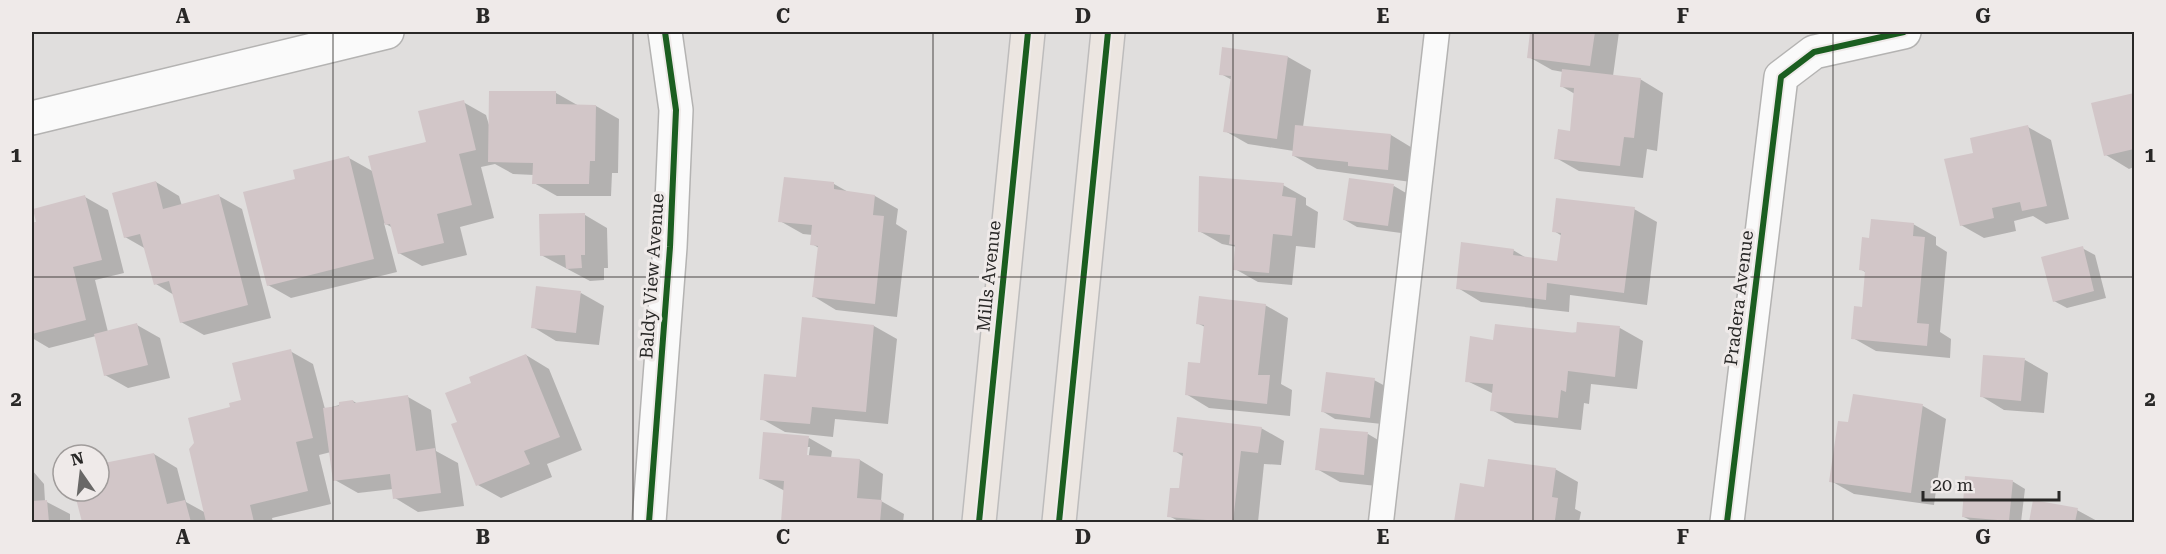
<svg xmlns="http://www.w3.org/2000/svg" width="2166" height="554" font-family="'Roboto Serif',serif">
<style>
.shadow{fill:#0003;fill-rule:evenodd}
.building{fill:#d2c6c8}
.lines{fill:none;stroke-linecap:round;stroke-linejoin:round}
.lane-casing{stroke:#b4b3b2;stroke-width:27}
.street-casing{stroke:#b4b3b2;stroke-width:36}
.primary-casing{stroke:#bdbcbc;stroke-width:36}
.lane{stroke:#fafafa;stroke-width:24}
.street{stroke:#fafafa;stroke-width:33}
.primary{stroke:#ece6e1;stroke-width:33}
.cycleway-casing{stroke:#efeae9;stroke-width:10}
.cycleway{stroke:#1b5e20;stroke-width:6}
.grid{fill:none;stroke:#292827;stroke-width:1.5;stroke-opacity:0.55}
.labels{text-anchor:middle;stroke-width:6;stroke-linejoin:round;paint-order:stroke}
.street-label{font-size:18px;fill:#292827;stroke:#efeae9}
.neatline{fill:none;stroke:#292827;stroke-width:2}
.grid-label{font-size:20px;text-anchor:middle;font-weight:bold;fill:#292827}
</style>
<rect width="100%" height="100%" fill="#e0dedd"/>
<path class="shadow" d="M1532 32H1619L1613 76 1640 79 1663 93 1657 151 1647 149 1643 178 1579 171 1556 158 1571 133 1575 94 1561 86 1563 72 1552 70 1529 57Z
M1224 49 1288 57 1311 70 1303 127 1391 135 1414 149 1411 182 1317 169 1294 156V151L1248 144 1225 131 1232 80 1221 74Z
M490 92 556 93 579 106H596L619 119 618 173H612L611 196H557L534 183V175L513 174 495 164 481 167 494 218 460 227 467 255 422 266 399 253 393 228 384 223 397 272 291 298 268 285 297 180 349 158 374 172 428 143 463 102 486 115 489 125Z
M2134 94V167L2129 169 2106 155 2093 105Z
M2028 127 2051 140 2069 219 2046 224 2033 216 2014 221 2016 231 1984 238 1961 225 1974 154Z
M156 182 179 196 182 206 219 196 242 209 271 318 204 335 181 322 174 295 156 284 146 249 125 237Z
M834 184 850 193 875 196 898 209 896 224 907 231 897 317 836 310 813 296 819 248 812 244 813 235 803 234 780 221Z
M1283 185 1306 198V205L1318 212 1315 248 1296 246 1292 285 1258 282 1235 269 1237 247 1222 244 1199 231Z
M1394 186 1406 193 1401 233 1357 227 1345 220Z
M85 197 108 210 124 273 95 280 108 332 137 325 160 338 170 378 128 388 105 375 96 336 49 348 32 338V224Z
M1634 209 1657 222 1647 305 1570 295 1569 312 1481 302 1458 288 1513 250 1528 259 1558 263 1562 236 1554 231Z
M585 215 607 228 608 268H604V280L590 281 541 255Z
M1913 224 1936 237V245L1947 252 1940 332 1951 339 1950 358 1876 351 1853 338 1863 308 1867 273 1860 269 1870 239Z
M2082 248 2095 255 2106 298 2067 308 2054 301Z
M581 293 604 306 599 345 556 341 533 327Z
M1265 305 1288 318 1281 384 1292 390 1290 416 1209 408 1186 394 1201 365 1205 327 1197 323Z
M803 319 874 326 897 339 888 424 835 419 833 437 785 432 762 419 797 379Z
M1620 328 1643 341 1637 389 1591 384 1589 404 1584 403 1581 430 1515 423 1492 410 1494 394 1467 381 1494 341Z
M290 351 313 364 325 409 353 401 358 404 408 397 431 410 436 451 458 463 464 506 418 512 395 498 393 489 358 493 335 480 331 452 319 455 331 504 272 518 273 522H84L76 491H99V466L154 454 177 468 186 502 206 513 232 408 243 401Z
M526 355 549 369 582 450 547 464 552 477 501 498 478 485 459 423 473 384Z
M2025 360 2048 373 2044 413 2004 410 1981 396Z
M1374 380 1387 387 1382 424 1335 419 1322 411Z
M1854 396 1923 406 1946 419 1934 505 1854 494 1831 481 1850 424Z
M1261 428 1284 441 1281 465 1264 464 1258 522H1180L1169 516 1180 490 1184 457 1175 451Z
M1368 434 1390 447 1386 487 1340 482 1317 469Z
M809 438 832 451 831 458 860 460 883 474 881 501 904 514 903 522H782L785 491 760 478ZM807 447H810L808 462H805Z
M1555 469 1578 482 1575 509 1581 512 1579 522H1456L1461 485 1486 489Z
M32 470 44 484 45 501 70 514V522H32Z
M2012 481 2025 489 2021 522H1974L1964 517Z
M2034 501 2077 510 2099 522H2030Z"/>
<path class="building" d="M1530 32H1595L1590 66 1527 58Z
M1222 47 1288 56 1277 139 1223 132 1231 76 1219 75Z
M1562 69 1641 78 1634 138 1624 137 1620 166 1554 159 1558 129 1570 131 1574 88 1560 87Z
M489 91H556V104L596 105 595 161H590L589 184H532L533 163 488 162Z
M2134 93V149L2104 156 2091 103Z
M464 100 476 150 459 154 472 205 437 214 444 243 398 254 390 224 385 225 368 156 426 142 418 111Z
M1295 125 1391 134 1388 170 1348 166V162L1292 156Z
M2028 125 2047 206 2022 211 2020 202 1992 208 1994 218 1960 226 1944 159 1973 153 1970 138Z
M349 156 374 259 267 286 243 192 295 179 293 170Z
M1199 176 1284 183 1282 196 1296 198 1292 236 1273 234 1269 273 1233 270 1235 245 1229 244 1230 235 1198 232Z
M784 177 834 182V189L875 195 873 215 884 216 875 304 812 297 818 246 810 245 812 225 778 222Z
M1349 178 1394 184 1388 226 1343 220Z
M156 181 163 209 219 194 248 305 180 323 169 281 154 285 140 234 124 238 112 193Z
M85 195 102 260 73 267 86 320 32 334V223L36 222 33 209Z
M1556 198 1635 207 1624 293 1547 283 1546 300 1456 289 1461 242 1514 249 1513 255 1557 261 1561 233 1552 232Z
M585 213V255H581L582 268 566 269 565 255 540 256 539 214Z
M1871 219 1914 223 1913 236 1925 237 1917 323 1929 324 1927 346 1851 339 1854 306 1862 307 1865 271 1859 270 1862 237 1869 238Z
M2083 246 2094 291 2053 302 2041 257Z
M536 286 581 291 576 333 531 328Z
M1199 296 1266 304 1258 375H1270L1267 404 1185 395 1188 362 1200 363 1204 325 1196 324Z
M802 317 874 325 866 412 812 407 810 424 760 420 764 374 796 377Z
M1577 322 1620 326 1615 377 1568 371 1566 392 1561 390 1558 418 1490 411 1493 384 1465 382 1470 336 1493 340 1495 324 1576 333Z
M137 323 148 365 104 376 94 334Z
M291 349 313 438 296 442 308 491 250 505 254 522H206L189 449 194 443 188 418 230 407 229 403 241 400 232 363Z
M526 354 560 437 524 451 530 464 476 486 451 424 457 422 445 393 471 383 469 377Z
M1983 355 2025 358 2021 401 1980 397Z
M1326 372 1375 378 1370 418 1321 412Z
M1853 394 1923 404 1911 493 1829 482 1838 421 1848 422Z
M408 395 416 451 435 448 441 493 393 499 390 474 333 481 323 408 339 406V402L353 400 354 403Z
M1177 417 1262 427 1258 453 1241 451 1233 522 1167 517 1170 488H1179L1183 453 1173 452Z
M1320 428 1368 432 1364 475 1315 470Z
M763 432 809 436 807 455 860 459 857 498 882 500 880 522H781L784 481 759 479Z
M154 453 167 504 185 500 191 522H82L74 491H99V464Z
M1488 459 1556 468 1552 497 1558 498 1555 520 1567 522H1454L1460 483 1484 487Z
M1965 476 2013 480 2009 521 1962 517Z
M47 500 49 522H32V501Z
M2033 500 2078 508 2075 522H2029Z"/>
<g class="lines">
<g class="lane-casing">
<path id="lane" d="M1381 522 1437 32"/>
</g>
<g class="street-casing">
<path id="street" d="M32 118 387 32
M649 522 670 247 676 110 665 32
M1727 522 1781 77 1814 52 1904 32"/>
</g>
<g class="primary-casing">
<path id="primary" d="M979 522 1028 32
M1059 522 1108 32"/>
</g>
<use href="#lane" class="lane"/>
<use href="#street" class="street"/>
<use href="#primary" class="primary"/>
<g class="cycleway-casing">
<path id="cycleway" d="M649 522 670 247 676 110 665 32
M979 522 1028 32
M1059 522 1108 32
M1727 522 1781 77 1814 52 1904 32"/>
</g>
<use href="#cycleway" class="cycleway"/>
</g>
<path class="grid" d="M333 32V522M633 32V522M933 32V522M1233 32V522M1533 32V522M1833 32V522M32 277H2134"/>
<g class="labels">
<g class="street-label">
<text transform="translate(652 276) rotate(-86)" y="6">Baldy View Avenue</text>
<text transform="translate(989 276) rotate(-84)" y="6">Mills Avenue</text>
<text transform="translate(1739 298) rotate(-83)" y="6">Pradera Avenue</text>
</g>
</g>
<rect width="2166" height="554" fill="none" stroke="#efeae9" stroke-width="66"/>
<g transform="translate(81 473) rotate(346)"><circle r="28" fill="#efeae9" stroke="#a09c9b" stroke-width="1.5"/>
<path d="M0-4.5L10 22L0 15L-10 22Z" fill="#696867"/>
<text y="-9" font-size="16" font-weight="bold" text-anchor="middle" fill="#292827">N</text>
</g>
<path d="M1923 491v9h136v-9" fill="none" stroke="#292827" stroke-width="3"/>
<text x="1932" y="491" font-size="18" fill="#292827" stroke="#efeae9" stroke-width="4.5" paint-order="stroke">20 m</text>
<rect x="33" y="33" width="2100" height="488" class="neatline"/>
<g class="grid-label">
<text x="183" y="23">A</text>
<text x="483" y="23">B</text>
<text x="783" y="23">C</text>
<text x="1083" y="23">D</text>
<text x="1383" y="23">E</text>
<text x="1683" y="23">F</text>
<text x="1983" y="23">G</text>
<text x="16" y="162">1</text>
<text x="2150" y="162">1</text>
<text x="16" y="406">2</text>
<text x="2150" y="406">2</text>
<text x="183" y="544">A</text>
<text x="483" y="544">B</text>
<text x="783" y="544">C</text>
<text x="1083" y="544">D</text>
<text x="1383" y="544">E</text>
<text x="1683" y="544">F</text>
<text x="1983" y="544">G</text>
</g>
</svg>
